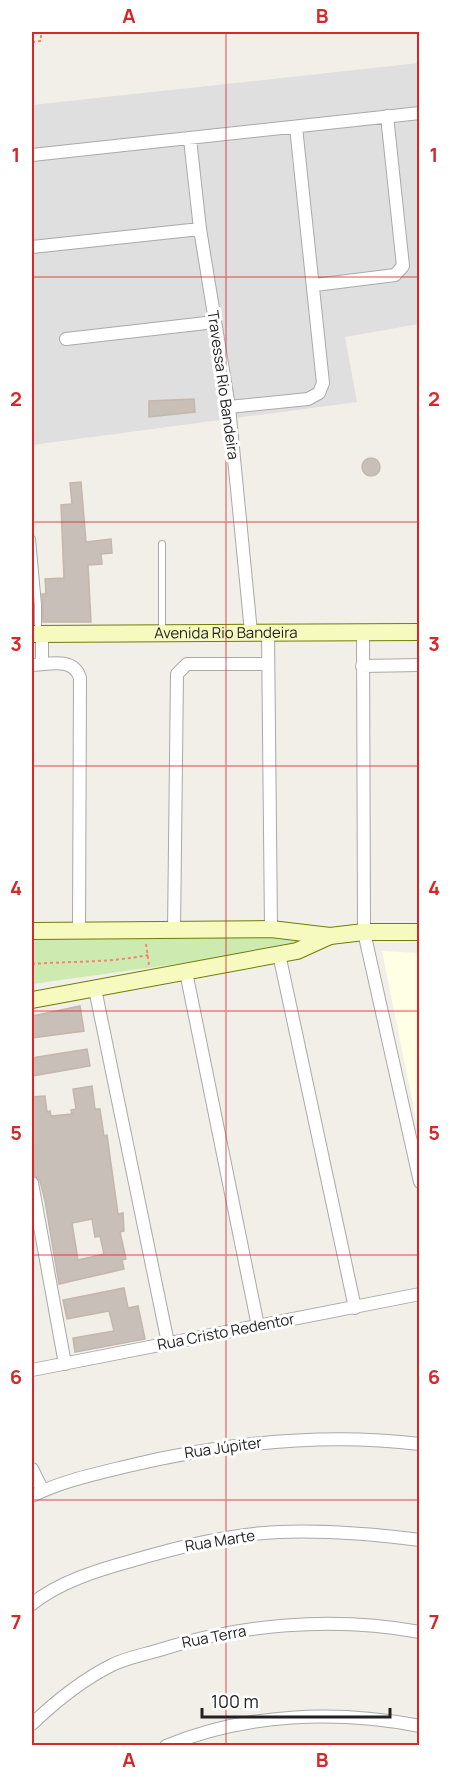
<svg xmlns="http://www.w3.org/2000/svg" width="451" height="1777" font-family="Manrope,sans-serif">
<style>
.residential{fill:#e0dfdf}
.education{fill:#ffffe5}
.grass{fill:#cdebb0}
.building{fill:#c7bfb8;stroke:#c4b6ab;stroke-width:1.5;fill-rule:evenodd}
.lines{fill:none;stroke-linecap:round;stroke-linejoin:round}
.lane-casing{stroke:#a9a9a9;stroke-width:8}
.street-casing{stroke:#a9a9a9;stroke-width:14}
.secondary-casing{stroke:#707d05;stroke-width:18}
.path{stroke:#fa8072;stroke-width:2;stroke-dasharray:3 3;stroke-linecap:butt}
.lane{stroke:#fff;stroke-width:6}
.street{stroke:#fff;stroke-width:12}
.secondary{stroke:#f7fabf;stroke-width:16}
.grid{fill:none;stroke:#d62828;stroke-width:1.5;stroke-opacity:0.55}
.labels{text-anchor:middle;stroke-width:6;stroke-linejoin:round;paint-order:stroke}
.street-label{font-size:15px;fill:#222;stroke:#fff}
.neatline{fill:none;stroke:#d62828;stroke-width:2}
.grid-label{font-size:20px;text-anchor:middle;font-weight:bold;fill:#d62828}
</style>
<rect width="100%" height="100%" fill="#f2efe9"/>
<path class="residential" d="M419 63V324L345 337 357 402 32 445V105Z"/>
<path class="education" d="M382 951 419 953V1134Z"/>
<path class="grass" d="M32 931 354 935 277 950 32 984Z"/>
<path class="building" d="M194 399 195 412 149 417V401Z
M362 467a9 9 0 1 1 18 0a9 9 0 1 1-18 0Z
M81 482 86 542 111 539 112 553 101 554 102 564 88 565 91 622H43L42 594H46L45 579 64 578 61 505 72 504 70 483Z
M80 1006 84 1031 32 1038V1016Z
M87 1049 90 1066 32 1076V1058Z
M92 1086 95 1109H100L104 1136 107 1135 118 1214 123 1213 124 1231 120 1232 126 1259 122 1260 124 1269 59 1284 45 1201 40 1181 34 1175 32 1097 45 1096 47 1112 50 1111 51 1116 72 1114 71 1110 76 1109 73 1089ZM92 1219 95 1237 100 1236 104 1254 78 1260 72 1223Z
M124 1288 128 1308 138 1306 145 1339 75 1352 73 1338 114 1331 109 1311 67 1319 63 1300Z"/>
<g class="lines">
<g class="lane-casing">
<path id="lane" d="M32 539 38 605V631
M162 544V633"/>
</g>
<g class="street-casing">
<path id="street" d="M190 139 200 229 229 407 251 632
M32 155 420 113
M32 247 200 229
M315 285 395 275 403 266 387 116
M66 339 215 322
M229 407 308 399 319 393 323 383 296 127
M268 632 271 929
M363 632 364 932 420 1182
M42 664V634
M32 665C49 664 74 657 80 678L79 932
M362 666 420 665
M174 931 177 674 187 664H268
M279 954 355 1308
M186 972 258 1326
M95 989 168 1343
M32 1183 65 1364
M32 1370 420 1294
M32 1469 43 1491
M32 1496C62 1481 95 1474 128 1466 224 1443 321 1432 420 1444
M32 1604C59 1582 98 1570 131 1561 178 1547 229 1534 279 1532 326 1530 373 1534 420 1540
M32 1724C56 1701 82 1680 112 1665 126 1658 142 1655 156 1651 240 1624 332 1616 420 1632
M166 1746C246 1713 336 1710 420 1726"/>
</g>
<g class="secondary-casing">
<g id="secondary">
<path id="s1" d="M32 634 420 632"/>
<path d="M32 931 271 929 330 936 364 932H420"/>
<path d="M32 1000 297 951 330 936"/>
</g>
</g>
<path class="path" d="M32 42 41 41V32
M146 944 149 965
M32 964C71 961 109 963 148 955"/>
<use href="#lane" class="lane"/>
<use href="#street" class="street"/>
<use href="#secondary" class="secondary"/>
</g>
<path class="grid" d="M226 32V1746M32 277H420M32 522H420M32 766H420M32 1011H420M32 1255H420M32 1500H420"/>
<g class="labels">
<g class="street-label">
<text transform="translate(223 385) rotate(82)" y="5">Travessa Rio Bandeira</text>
<text dy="5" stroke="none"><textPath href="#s1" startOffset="194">Avenida Rio Bandeira</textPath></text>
<text transform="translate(226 1332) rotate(-11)" y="5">Rua Cristo Redentor</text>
<text transform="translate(223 1448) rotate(-8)" y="5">Rua Júpiter</text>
<text transform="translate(220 1541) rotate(-9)" y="5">Rua Marte</text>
<text transform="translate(214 1637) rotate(-11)" y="5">Rua Terra</text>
</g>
</g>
<rect width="451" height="1777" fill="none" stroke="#ffffff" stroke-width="66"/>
<path d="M202 1708v9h188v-9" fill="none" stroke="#222222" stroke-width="3"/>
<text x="211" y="1708" font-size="18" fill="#222222" stroke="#ffffff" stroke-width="4.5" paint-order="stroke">100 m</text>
<rect x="33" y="33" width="385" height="1711" class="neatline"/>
<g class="grid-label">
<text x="129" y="23">A</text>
<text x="322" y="23">B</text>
<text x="16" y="162">1</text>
<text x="434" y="162">1</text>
<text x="16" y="406">2</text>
<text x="434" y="406">2</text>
<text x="16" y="651">3</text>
<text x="434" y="651">3</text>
<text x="16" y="895">4</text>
<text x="434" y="895">4</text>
<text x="16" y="1140">5</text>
<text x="434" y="1140">5</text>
<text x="16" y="1384">6</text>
<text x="434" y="1384">6</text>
<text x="16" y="1629">7</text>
<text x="434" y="1629">7</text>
<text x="129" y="1767">A</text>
<text x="322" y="1767">B</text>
</g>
</svg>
